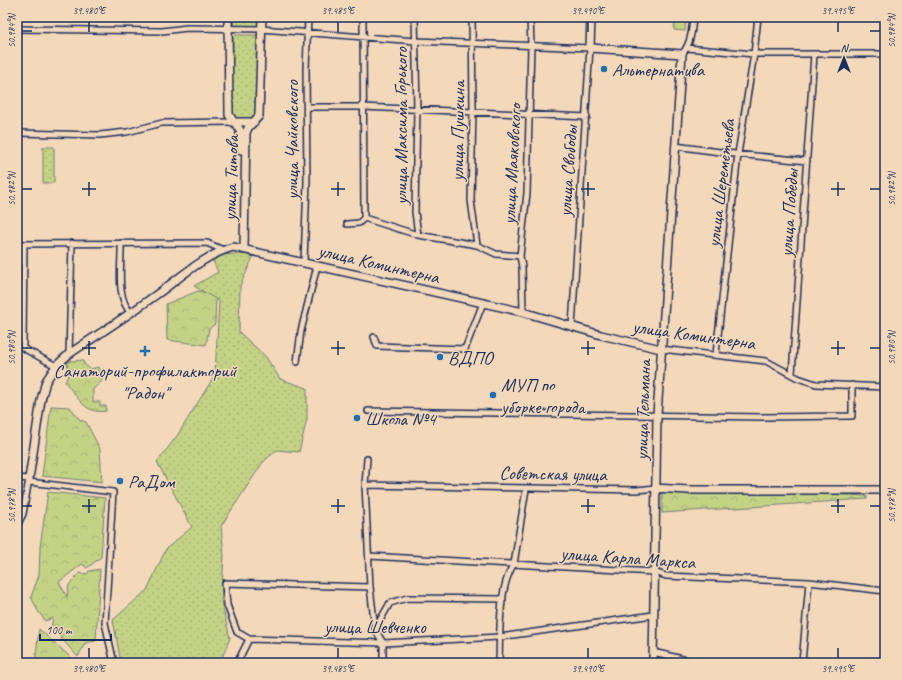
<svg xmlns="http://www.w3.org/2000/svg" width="902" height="680" font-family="Caveat,sans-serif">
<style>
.grass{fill:#c4d286;stroke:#708072}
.forest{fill:url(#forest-crowns);stroke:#708072}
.park{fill:url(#park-dots);stroke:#708072}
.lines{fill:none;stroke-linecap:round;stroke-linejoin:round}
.street-casing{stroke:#1b2f5e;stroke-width:8}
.secondary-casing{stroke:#1b2f5e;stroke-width:10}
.street{stroke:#f4d8ba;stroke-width:5}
.secondary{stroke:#f4d8ba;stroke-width:7}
.ticks{fill:none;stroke:#1b2f5e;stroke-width:1.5}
.poi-dot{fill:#1f6fb2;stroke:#f4d8ba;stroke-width:1.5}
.labels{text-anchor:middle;stroke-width:3;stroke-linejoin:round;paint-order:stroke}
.poi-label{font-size:19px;fill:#1b2f5e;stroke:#f4d8ba;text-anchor:start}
.street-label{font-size:19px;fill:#1b2f5e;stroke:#f4d8ba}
.neatline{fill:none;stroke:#1b2f5e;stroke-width:1.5}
.ticks-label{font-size:10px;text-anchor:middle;fill:#1b2f5e}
</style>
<defs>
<pattern id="forest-crowns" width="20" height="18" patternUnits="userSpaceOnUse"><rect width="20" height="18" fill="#c4d286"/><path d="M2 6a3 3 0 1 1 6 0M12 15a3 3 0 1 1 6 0" fill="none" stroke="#a8b576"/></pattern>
<pattern id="park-dots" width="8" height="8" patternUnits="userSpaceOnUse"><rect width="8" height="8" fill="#c4d286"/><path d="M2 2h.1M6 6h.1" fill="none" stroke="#a8b576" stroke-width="1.8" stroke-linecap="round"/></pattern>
</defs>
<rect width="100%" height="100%" fill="#f4d8ba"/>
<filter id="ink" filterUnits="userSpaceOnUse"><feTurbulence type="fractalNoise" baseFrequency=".025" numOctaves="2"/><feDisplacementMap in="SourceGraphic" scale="8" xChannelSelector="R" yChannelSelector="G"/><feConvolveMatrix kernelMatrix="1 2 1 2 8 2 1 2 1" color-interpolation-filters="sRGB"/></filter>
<g filter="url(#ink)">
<path class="grass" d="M675 17H686L685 31 674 30Z"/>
<path class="forest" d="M198 291 216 295 215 324 209 329 206 345 167 340 166 304Z
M83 360 84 364 90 369 99 367 102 381 93 389V402H100V406H106V411C85 415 77 396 65 382L68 376 67 363 70 361Z
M51 406 70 407 80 420 86 422 100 449 102 482 42 476Z
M662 491 824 494 867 496V499L662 513Z
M48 492 105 498 101 557 87 568 82 564 59 582 67 597 69 585 79 573 87 574 89 571 100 569 96 641 85 643 78 657 51 627 53 618 45 621 38 611 31 597 39 575 40 547Z
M39 629 77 663H35Z"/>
<path class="park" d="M233 17H261L258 27 234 26Z
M236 35H256L259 39 257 114 255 118 235 121 232 117 233 38Z
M43 147H54V183H43Z
M236 254 254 255 240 286 239 332 266 357 280 379 307 388V419L299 452 277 450 263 462 221 526 224 555 221 601 230 638 220 663H121L113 620 147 590 166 549 192 527 157 462 177 436 215 375 219 301 194 286 218 272 212 259 221 255Z"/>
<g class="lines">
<g class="street-casing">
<path id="street" d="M363 17 364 218
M415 17 417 109 415 212 418 235
M472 17 473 111 471 200 477 245
M20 29 162 31 187 28 261 29 416 41 590 48 572 326
M687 48 754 54H885
M682 54C691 44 692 30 693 17
M307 107H362L587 117
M17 133 100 135 127 132 162 123 232 122
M675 146 735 154 807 161
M347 224 359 223 364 218 418 235 477 245 496 254 520 256
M121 243C122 264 115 297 131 313
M17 244 207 243 223 250
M24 245 23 348 56 366
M304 262 307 182 306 69 308 17
M523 312 522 267 520 256 527 193 531 46 530 17
M374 337 377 346 465 349 483 303
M661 349 766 361 798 378 816 384 885 387
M69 354 72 243
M716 354 738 154 754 54 758 17
M297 362 301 331 317 266
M792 374 814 54
M368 411 762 417 852 416V385
M367 459 365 485 370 587 375 629 383 643V663
M17 478 29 479 23 514 17 526
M29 482 113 492 105 623 114 663
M365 485 637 490 655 488
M369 556 654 572 666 576 809 582 885 591
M370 587 225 583 227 605 237 632 249 639 383 643 500 637 653 615
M375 629 390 603 407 598 503 599
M653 652 699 663
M237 663 249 639
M499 663C500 635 498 587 514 564L526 489
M802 663 809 582"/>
</g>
<g class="secondary-casing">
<path id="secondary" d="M228 17 229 115 240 130 241 150
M591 17 590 48 682 54 657 415 653 663
M232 122H254
M244 248 246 133 248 128 259 116 262 17
M29 479 41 400 46 381 56 366 69 354C97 335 126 317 153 297 179 279 202 256 233 247L523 312 601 335 661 349
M655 488 688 490H885"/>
</g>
<use href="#street" class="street"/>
<use href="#secondary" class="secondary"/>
</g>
</g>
<path class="ticks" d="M89 22V32M338 22V32M588 22V32M838 22V32M22 31H32M870 31H880M89 182V196M338 182V196M588 182V196M838 182V196M22 189H32M82 189H96M331 189H345M581 189H595M831 189H845M870 189H880M89 341V355M338 341V355M588 341V355M838 341V355M22 348H32M82 348H96M331 348H345M581 348H595M831 348H845M870 348H880M89 499V513M338 499V513M588 499V513M838 499V513M22 506H32M82 506H96M331 506H345M581 506H595M831 506H845M870 506H880M89 648V658M338 648V658M588 648V658M838 648V658"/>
<g class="poi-dot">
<circle cx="604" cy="69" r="4"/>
<path d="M143 345h4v4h4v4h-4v4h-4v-4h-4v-4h4z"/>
<circle cx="440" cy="357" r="4"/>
<circle cx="493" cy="395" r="4"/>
<circle cx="357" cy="418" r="4"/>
<circle cx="120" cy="481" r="4"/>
</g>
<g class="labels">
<g class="poi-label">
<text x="612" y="76">Альтернатива</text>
<text x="448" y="364">ВДПО</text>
<text x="145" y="377" text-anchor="middle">Санаторий-профилакторий<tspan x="145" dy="22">"Радон"</tspan></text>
<text x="501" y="391">МУП по<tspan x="501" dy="22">уборке города</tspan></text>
<text x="365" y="425">Школа №4</text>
<text x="128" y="488">РаДом</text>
</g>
<g class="street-label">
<text transform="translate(400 126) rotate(-90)" y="7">улица Максима Горького</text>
<text transform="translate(457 131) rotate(-89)" y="7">улица Пушкина</text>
<text transform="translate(291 140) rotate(-90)" y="7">улица Чайковского</text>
<text transform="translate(511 164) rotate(-87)" y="7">улица Маяковского</text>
<text transform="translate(567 171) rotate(-86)" y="7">улица Свободы</text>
<text transform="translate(230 178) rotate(-88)" y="7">улица Титова</text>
<text transform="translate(720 183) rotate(-83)" y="7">улица Шереметьева</text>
<text transform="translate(788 213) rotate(-86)" y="7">улица Победы</text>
<text transform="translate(379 263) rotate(13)" y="7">улица Коминтерна</text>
<text transform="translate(694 334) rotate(8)" y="7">улица Коминтерна</text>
<text transform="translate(642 410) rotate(-88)" y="7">улица Тельмана</text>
<text transform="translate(553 473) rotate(1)" y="7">Советская улица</text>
<text transform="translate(628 557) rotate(4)" y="7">улица Карла Маркса</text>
<text x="375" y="633">улица Шевченко</text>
</g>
</g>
<rect width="902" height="680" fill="none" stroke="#f4d8ba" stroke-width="44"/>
<g transform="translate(844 58)" stroke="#f4d8ba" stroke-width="3" paint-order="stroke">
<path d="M0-3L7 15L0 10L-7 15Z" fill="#1b2f5e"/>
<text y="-6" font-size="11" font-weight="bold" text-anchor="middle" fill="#1b2f5e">N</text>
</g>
<path d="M40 634v6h71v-6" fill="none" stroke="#1b2f5e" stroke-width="2"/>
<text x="46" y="634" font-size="12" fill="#1b2f5e" stroke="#f4d8ba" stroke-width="3" paint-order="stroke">100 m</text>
<rect x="22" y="22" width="858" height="636" class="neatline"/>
<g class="ticks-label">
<text x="89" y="14">39.480°E</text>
<text x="338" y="14">39.485°E</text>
<text x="588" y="14">39.490°E</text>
<text x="838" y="14">39.495°E</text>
<text transform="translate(11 31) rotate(-90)" y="4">50.984°N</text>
<text transform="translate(891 31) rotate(-90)" y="4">50.984°N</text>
<text transform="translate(11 189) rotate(-90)" y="4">50.982°N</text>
<text transform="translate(891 189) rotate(-90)" y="4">50.982°N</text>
<text transform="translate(11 348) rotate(-90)" y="4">50.980°N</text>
<text transform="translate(891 348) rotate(-90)" y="4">50.980°N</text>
<text transform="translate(11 506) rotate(-90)" y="4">50.978°N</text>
<text transform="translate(891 506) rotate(-90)" y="4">50.978°N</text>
<text x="89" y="672">39.480°E</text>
<text x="338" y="672">39.485°E</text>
<text x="588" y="672">39.490°E</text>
<text x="838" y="672">39.495°E</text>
</g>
</svg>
